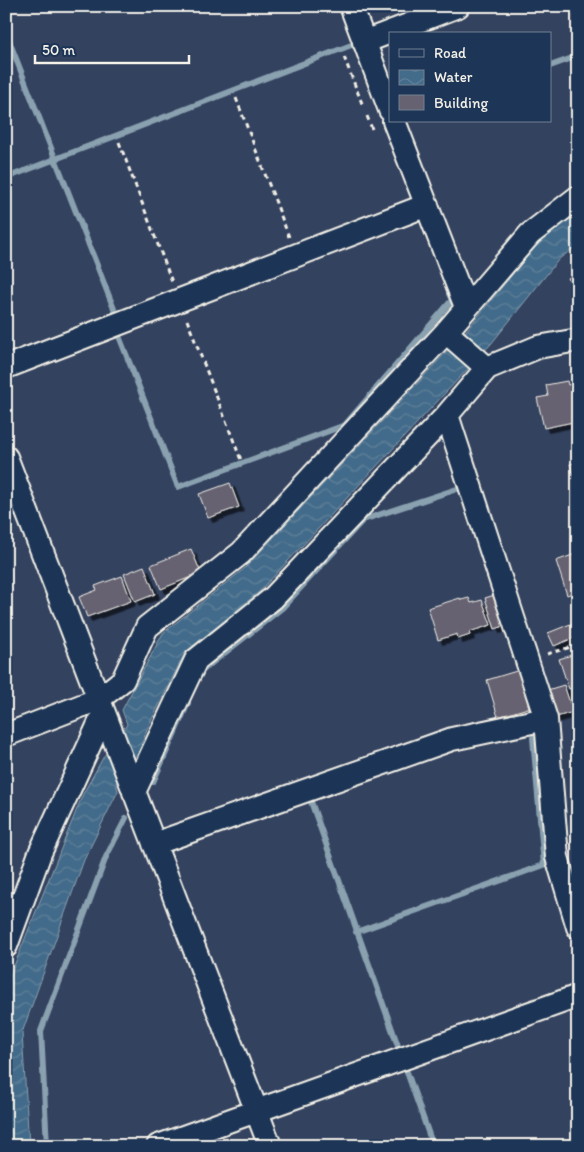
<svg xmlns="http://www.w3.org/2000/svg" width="584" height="1152" font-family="Itim,sans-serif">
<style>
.water{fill:url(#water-waves);stroke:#8aa1b0}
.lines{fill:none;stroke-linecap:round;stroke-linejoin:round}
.stream{stroke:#8aa1b0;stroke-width:6}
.building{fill:#666272;stroke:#f4f1e8;filter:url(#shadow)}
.minor-casing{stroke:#f4f1e8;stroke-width:26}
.path{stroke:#f4f1e8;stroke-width:3;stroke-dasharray:5 4;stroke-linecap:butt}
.minor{stroke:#1d3557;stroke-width:22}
</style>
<defs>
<pattern id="water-waves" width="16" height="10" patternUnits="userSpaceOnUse" patternTransform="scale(1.25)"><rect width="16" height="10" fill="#436b8a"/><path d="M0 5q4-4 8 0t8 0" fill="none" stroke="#5f819a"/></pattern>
<filter id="shadow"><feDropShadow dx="4.5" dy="4.5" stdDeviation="0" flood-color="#0009"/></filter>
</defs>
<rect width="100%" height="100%" fill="#33425f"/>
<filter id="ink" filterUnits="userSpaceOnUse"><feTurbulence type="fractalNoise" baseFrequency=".02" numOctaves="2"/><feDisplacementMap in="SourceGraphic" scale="10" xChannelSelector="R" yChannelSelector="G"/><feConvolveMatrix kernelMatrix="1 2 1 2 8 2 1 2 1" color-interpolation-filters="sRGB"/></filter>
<g filter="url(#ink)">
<path class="water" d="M578 211V245L559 259 491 344 259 592 185 653 147 729 139 752 116 783 118 791 84 860 22 1033 29 1146H6V986L83 794 104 756 122 733 127 724 122 710 163 633 245 568 466 331 542 238Z"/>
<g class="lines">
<path class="stream" d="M6 33 116 314
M550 66 578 56
M6 178 354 44
M119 336 178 487 345 425 452 300 449 294
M200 676 202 671 213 662 282 608 363 520 460 488 462 493
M153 782 188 703
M309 796 398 1046
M356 932 544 865 533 738
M407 1072 433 1146
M47 1146 41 1031 106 857 126 818"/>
</g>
<path class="building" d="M578 273V292L576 293 568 278Z
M576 380H578V421L544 428 537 398 548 396 546 385 567 381 568 385 577 383Z
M578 462V478L574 479 570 464Z
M230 483 239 507 208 518 199 494Z
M191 549 201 573 161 589 151 565Z
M578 553V591L567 595 556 561Z
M144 566 155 594 135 602 124 574Z
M122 576 131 601 87 617 79 597 97 590 95 586Z
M498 594 507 625 495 629 485 598Z
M460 598 461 600 469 598 471 603 482 600 491 625 469 632 470 635 458 639 457 634 438 640 428 608Z
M578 621V636L554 646 548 633Z
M578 653V686L569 689 559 659Z
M520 670 531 707 498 717 487 680Z
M564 685 573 712 553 718 544 691Z"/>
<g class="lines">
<g class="minor-casing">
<path id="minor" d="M351 6 390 110
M364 42 458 6
M394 121 466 307
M446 332 487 368
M6 367 427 205
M447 415 546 719 557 857 578 927
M6 457 270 1146
M6 735 99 699 123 680 147 627 241 553 446 332 530 234 578 197
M134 792 196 660 273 598 447 415 487 368 538 347 578 340
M154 844 452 739 546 719
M6 946 40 853 104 713
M158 1146 578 996"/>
</g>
<path class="path" d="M344 57 363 106
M236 98 289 237
M367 116 372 129
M119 142 172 282
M187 320 241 460
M547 654 578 645"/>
<use href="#minor" class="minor"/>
</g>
</g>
<rect width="584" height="1152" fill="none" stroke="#1d3557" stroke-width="25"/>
<rect x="12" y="12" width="559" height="1127" fill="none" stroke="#f4f1e8" stroke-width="2" filter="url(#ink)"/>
<rect x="389" y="32" width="162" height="90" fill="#1d3557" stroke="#738091"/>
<rect x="399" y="49" width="25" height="8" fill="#1d3557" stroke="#738091"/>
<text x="434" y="58" font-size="15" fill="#f4f1e8">Road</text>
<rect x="399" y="70" width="25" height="15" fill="url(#water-waves)" stroke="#738091"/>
<text x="434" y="82" font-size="15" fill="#f4f1e8">Water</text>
<rect x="399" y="95" width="25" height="15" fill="#666272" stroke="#738091"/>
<text x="434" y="108" font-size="15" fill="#f4f1e8">Building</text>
<path d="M35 55v8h154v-8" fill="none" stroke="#f4f1e8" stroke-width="2.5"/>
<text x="42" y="55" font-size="15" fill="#f4f1e8" stroke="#1d3557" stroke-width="4" paint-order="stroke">50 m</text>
</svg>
